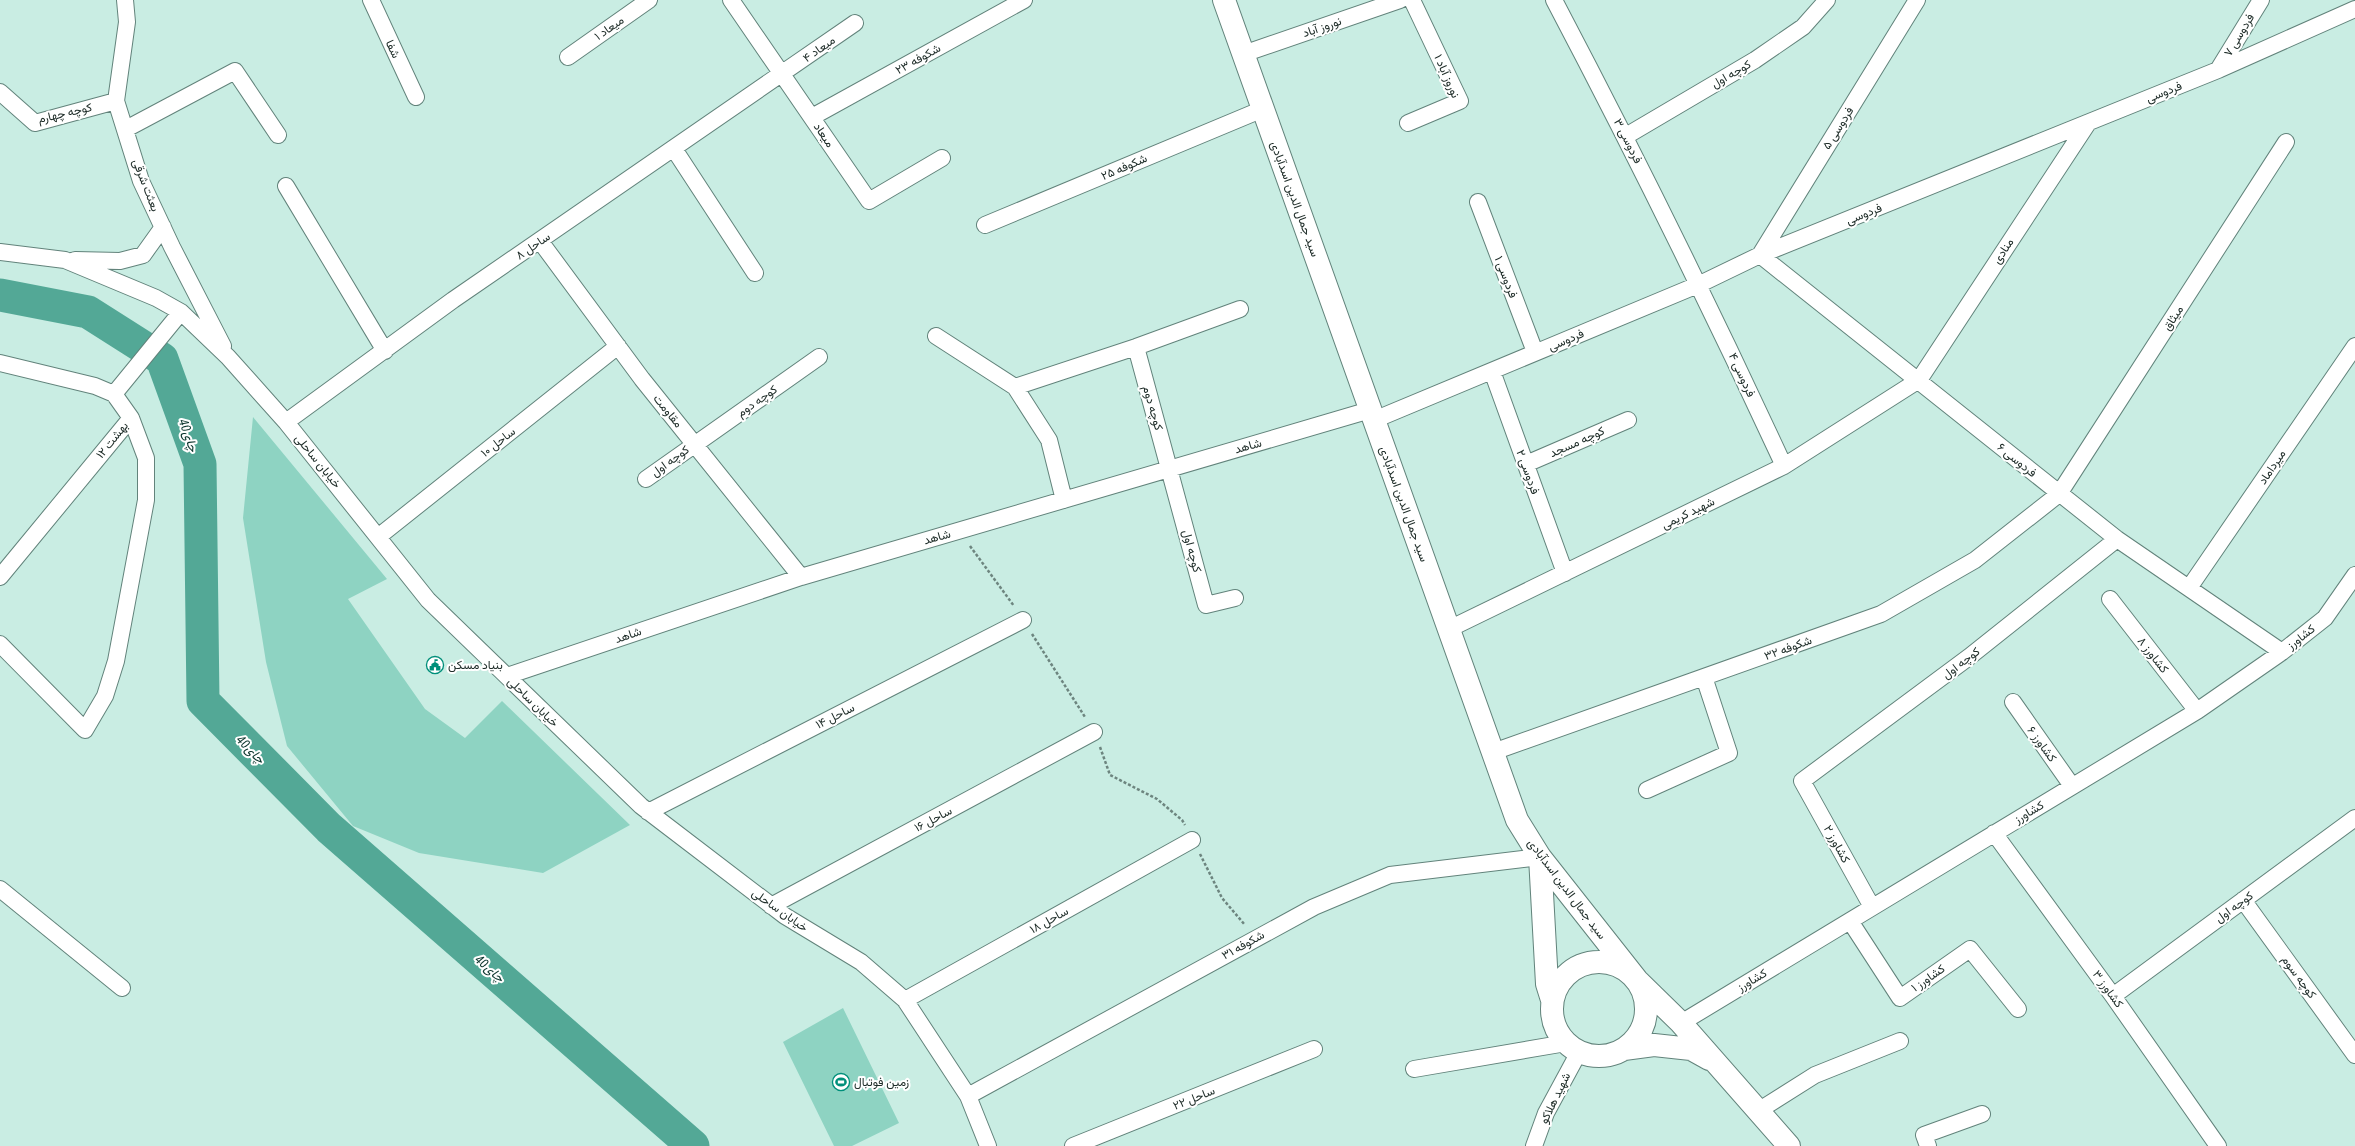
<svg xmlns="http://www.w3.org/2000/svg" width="2355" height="1146" font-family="'Roboto Condensed',Vazirmatn,sans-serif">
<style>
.green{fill:#8ed3c2}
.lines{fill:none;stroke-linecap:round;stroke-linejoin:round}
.river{stroke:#53a896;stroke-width:33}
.street-casing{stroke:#62837b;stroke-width:18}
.secondary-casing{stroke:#62837b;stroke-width:24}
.path{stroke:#6d857f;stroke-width:2.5;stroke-dasharray:3 2;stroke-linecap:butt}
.street{stroke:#fff;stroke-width:16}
.secondary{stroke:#fff;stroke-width:22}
.labels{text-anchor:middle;stroke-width:4;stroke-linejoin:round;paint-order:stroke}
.street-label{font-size:12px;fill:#202e2a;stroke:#fff}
.poi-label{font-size:12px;fill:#202e2a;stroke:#fff;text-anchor:start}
.water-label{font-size:13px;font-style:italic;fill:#0d362e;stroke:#fff}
</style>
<rect width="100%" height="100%" fill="#c9ede3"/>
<path class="green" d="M253 417 387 579 348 599 425 709 465 738 502 701 630 825 543 873 419 853 353 826 287 746 266 662 243 518Z
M843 1008 899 1123 852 1146H834L783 1042Z"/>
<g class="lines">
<path class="river" d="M0 295 88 312 162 359 200 464 203 701 329 828 693 1146"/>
<g class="street-casing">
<path id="street" d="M125 0 127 22 116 101 141 181 172 247 223 346
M371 0 416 97
M731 0 869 201 942 158
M1554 0C1635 154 1711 308 1784 466
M1917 0 1760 255 2117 539 2282 652
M1243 54 1400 0
M568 57 649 0
M2218 70 2261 0
M0 92 35 123 116 101
M812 117 1024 0
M1408 123 1460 101 1412 0
M126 129 235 71 278 135
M1626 136 1755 60 1803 27 1827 0
M674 149 755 273
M286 186 385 351
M1478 202 1535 352
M985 225 1263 109
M540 241 642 379 801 577
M0 252 65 260 156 298 181 312 228 357 286 422 428 600 641 806 785 916 861 962 905 1000 968 1096 988 1146
M75 260 120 261 143 255 163 227
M936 336 1015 387 1049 440 1064 500
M1136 347 1206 605 1235 598
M0 363 95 386 114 394 131 418 0 577
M1492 371 1565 573
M1015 387 1136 347 1240 309
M114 394 181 312
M1374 420 1700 284 1760 255 2218 70 2355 9
M286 422 453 300 855 23
M1526 464 1628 420
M646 479 819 357
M378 537 618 346
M2189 588 2355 346
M2110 599 2197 711
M1449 629 1784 466 1919 380 2088 123
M0 644 85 730 105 696 116 661 146 500V458L131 418
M507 676 801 577 1370 410
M2013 702 2072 786
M1493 752 1881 614 1975 560 2059 494 2286 142
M1647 790 1729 753 1704 677
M648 812 1023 620
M1994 833 2113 996 2218 1146
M0 889 122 988
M2243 900 2355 1055
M771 906 1094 732
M1872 907 1802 781 1969 657 2117 539
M1850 921 1900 998 1970 949 2018 1009
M2113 996 2355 818
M905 1000 1192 840
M1681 1023 2197 711 2282 652 2325 618 2355 575
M1414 1069 1566 1043
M968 1096 1314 907 1390 875 1540 857
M1758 1111 1815 1075 1900 1041
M1073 1146 1314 1049
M1534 1146 1546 1113 1579 1052
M1928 1146 1924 1135 1982 1114"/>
</g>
<g class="secondary-casing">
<path id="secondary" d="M1224 0 1517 820 1540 857 1637 980 1681 1023 1789 1146
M1540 857 1547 984 1552 1000
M1552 1009a47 47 0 1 1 94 0a47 47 0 1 1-94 0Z
M1624 1049 1654 1045 1691 1049 1709 1059"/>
</g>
<path class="path" d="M970 546 1014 606
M1032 634 1085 717
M1100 747 1110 775 1157 799 1182 820 1185 825
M1200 854 1222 898 1245 925"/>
<use href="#street" class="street"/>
<use href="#secondary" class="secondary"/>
</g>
<defs>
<g id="civic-ring" transform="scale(0.9)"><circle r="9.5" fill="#fff" stroke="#008f7a" stroke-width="1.5"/><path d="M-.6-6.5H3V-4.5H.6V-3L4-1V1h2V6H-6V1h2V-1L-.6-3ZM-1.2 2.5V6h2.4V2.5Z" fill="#008f7a"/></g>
<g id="stadium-ring" transform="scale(0.9)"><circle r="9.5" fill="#fff" stroke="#008f7a" stroke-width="1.5"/><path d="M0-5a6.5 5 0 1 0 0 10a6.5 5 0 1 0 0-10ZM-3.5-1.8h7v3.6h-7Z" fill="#008f7a"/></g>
</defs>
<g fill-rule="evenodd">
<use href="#civic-ring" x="435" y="665"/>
<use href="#stadium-ring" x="841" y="1082"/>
</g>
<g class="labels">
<g class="street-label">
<text transform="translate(1322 27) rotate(-19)" y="4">نوروز آباد</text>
<text transform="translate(609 28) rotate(-35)" y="4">میعاد ۱</text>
<text transform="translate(2239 35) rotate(-59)" y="4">فردوسی ۷</text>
<text transform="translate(393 49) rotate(65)" y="4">شفا</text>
<text transform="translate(819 49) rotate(-35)" y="4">میعاد ۴</text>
<text transform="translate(918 59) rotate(-29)" y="4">شکوفه ۲۳</text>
<text transform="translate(1731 74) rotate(-30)" y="4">کوچه اول</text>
<text transform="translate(1447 76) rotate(66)" y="4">نوروز آباد ۱</text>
<text transform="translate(2164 92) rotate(-22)" y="4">فردوسی</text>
<text transform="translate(65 113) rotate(-13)" y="4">کوچه چهارم</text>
<text transform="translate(1838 128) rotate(-58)" y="4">فردوسی ۵</text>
<text transform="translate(824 135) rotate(56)" y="4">میعاد</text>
<text transform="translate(1628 141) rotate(63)" y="4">فردوسی ۳</text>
<text transform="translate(1124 167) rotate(-23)" y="4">شکوفه ۲۵</text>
<text transform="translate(146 185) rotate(69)" y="4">بعثت شرقی</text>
<text transform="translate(1295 199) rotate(70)" y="4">سید جمال الدین اسدآبادی</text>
<text transform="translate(1864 214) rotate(-22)" y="4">فردوسی</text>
<text transform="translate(533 246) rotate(-34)" y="4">ساحل ۸</text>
<text transform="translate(2003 251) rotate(-57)" y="4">منادی</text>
<text transform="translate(1506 277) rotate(69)" y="4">فردوسی ۱</text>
<text transform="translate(2173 318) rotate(-57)" y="4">میثاق</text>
<text transform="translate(1566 340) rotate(-23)" y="4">فردوسی</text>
<text transform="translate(1742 375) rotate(65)" y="4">فردوسی ۴</text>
<text transform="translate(757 401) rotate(-35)" y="4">کوچه دوم</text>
<text transform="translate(1153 408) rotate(74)" y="4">کوچه دوم</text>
<text transform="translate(668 411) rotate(51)" y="4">مقاومت</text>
<text transform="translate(112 440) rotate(-51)" y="4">بهشت ۱۲</text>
<text transform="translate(498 442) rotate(-38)" y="4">ساحل ۱۰</text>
<text transform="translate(1577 442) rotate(-24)" y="4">کوچه مسجد</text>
<text transform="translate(1248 446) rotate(-16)" y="4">شاهد</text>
<text transform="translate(2017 460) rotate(39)" y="4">فردوسی ۶</text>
<text transform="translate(318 461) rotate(51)" y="4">خیابان ساحلی</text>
<text transform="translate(670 461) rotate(-36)" y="4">کوچه اول</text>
<text transform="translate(2272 467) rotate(-56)" y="4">میرداماد</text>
<text transform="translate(1528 472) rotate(70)" y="4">فردوسی ۲</text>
<text transform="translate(1404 504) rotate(70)" y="4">سید جمال الدین اسدآبادی</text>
<text transform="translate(1688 513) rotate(-26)" y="4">شهید کریمی</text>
<text transform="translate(937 537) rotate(-16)" y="4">شاهد</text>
<text transform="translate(1192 551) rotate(75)" y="4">کوچه اول</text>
<text transform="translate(628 635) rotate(-19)" y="4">شاهد</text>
<text transform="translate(2301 637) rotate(-38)" y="4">کشاورز</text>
<text transform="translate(1788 648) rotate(-20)" y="4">شکوفه ۳۲</text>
<text transform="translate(2153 655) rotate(52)" y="4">کشاورز ۸</text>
<text transform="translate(1961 663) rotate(-37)" y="4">کوچه اول</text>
<text transform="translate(533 702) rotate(44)" y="4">خیابان ساحلی</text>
<text transform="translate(835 716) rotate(-27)" y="4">ساحل ۱۴</text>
<text transform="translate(2042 744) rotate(54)" y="4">کشاورز ۶</text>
<text transform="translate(2029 812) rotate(-31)" y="4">کشاورز</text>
<text transform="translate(933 819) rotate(-28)" y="4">ساحل ۱۶</text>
<text transform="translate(1837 844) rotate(61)" y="4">کشاورز ۲</text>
<text transform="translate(1567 889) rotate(53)" y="4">سید جمال الدین اسدآبادی</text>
<text transform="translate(2234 907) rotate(-36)" y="4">کوچه اول</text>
<text transform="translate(780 910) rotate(35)" y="4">خیابان ساحلی</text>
<text transform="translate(1049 920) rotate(-29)" y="4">ساحل ۱۸</text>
<text transform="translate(1243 945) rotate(-29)" y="4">شکوفه ۳۱</text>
<text transform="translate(2299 977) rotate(54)" y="4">کوچه سوم</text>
<text transform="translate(1928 978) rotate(-35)" y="4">کشاورز ۱</text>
<text transform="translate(1752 980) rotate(-31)" y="4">کشاورز</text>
<text transform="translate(2108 989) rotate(54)" y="4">کشاورز ۳</text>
<text transform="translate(1194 1098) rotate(-22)" y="4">ساحل ۲۲</text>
<text transform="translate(1555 1098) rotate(-64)" y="4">شهید هلاکو</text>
</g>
<g class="poi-label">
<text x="448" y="669">بنیاد مسکن</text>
<text x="854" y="1086">زمین فوتبال</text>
</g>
<g class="water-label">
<text transform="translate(189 435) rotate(70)" y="5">40چای</text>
<text transform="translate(251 749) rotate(45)" y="5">40چای</text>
<text transform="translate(490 968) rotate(41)" y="5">40چای</text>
</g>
</g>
</svg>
